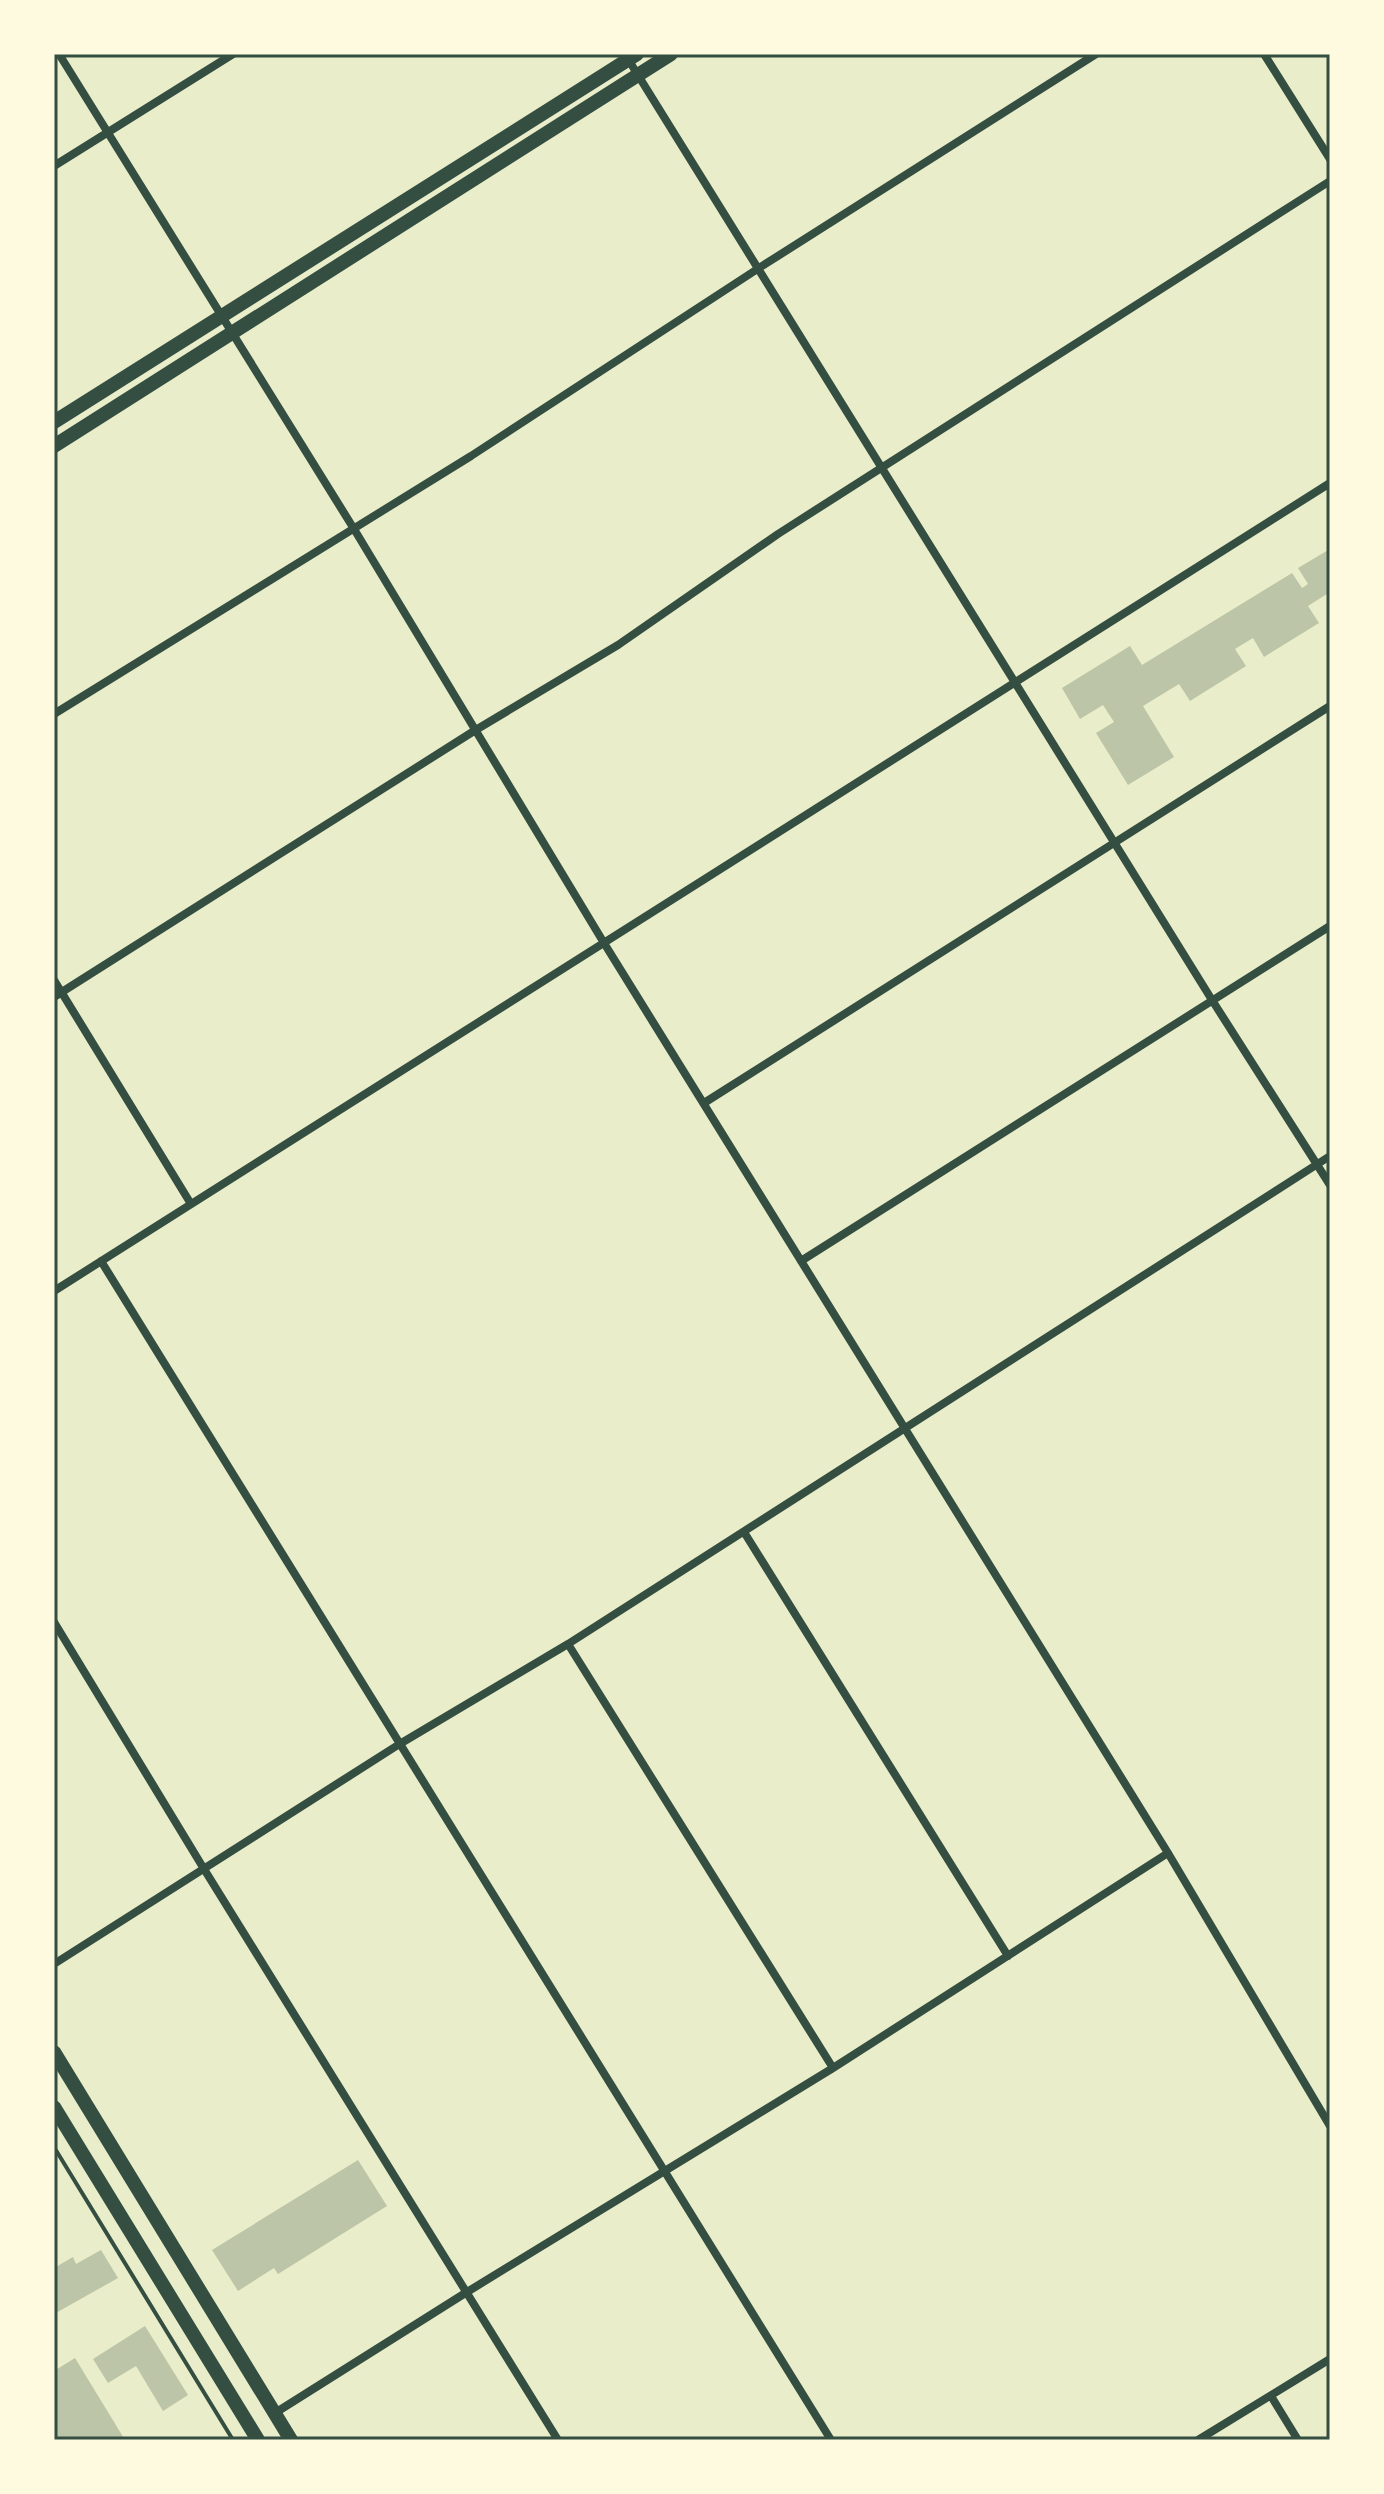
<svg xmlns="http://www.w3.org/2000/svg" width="1384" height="2494" font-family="'Golos Text',sans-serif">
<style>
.building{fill:#bcc5a7}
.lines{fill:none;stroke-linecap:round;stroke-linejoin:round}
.path{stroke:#344e41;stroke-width:4}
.minor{stroke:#344e41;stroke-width:8}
.secondary{stroke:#344e41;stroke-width:14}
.neatline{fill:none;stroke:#344e41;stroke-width:3}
</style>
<rect width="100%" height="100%" fill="#e9edc9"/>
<path class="building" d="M1330 549V592L1308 606 1319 623 1264 657 1253 638 1235 649 1246 666 1190 701 1179 684 1143 706 1174 757 1128 785 1096 733 1114 722 1103 705 1080 719 1062 688 1130 646 1142 665 1292 573 1302 588 1308 584 1298 568Z
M358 2160 387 2206 278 2274 274 2268 238 2291 212 2250Z
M101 2250 118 2278 54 2314V2268L73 2257 76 2264Z
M145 2326 188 2395 163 2411 136 2366 108 2383 93 2359Z
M75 2358 125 2440H54V2371Z"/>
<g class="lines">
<path class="path" d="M54 2147 233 2440"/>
<path class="minor" d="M59 54 354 529 604 943 1168 1853 1330 2126
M1264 54 1330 159
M628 59 1212 1000 1330 1185
M54 166 233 54
M54 714 471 456 759 268 1096 54
M54 980 191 1204
M54 997 474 731 618 645 778 534 1330 181
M704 1103 1330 706
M101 1261C343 1655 589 2046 831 2440
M801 1261 1330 926
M54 1291 1330 483
M744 1532 1008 1956
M54 1622 204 1869 558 2440
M568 1644 833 2068
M54 1964 398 1745 568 1644 1330 1156
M1271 2396 1298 2440
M275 2413 467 2292 833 2068 1168 1853
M1198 2440 1330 2359"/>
<path class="secondary" d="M54 422 637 54
M54 446 671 54
M54 2052 291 2440
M54 2107 258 2440"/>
</g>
<rect width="1384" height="2494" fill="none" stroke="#fefae0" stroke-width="112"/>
<rect x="56" y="56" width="1272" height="2382" class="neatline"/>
</svg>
